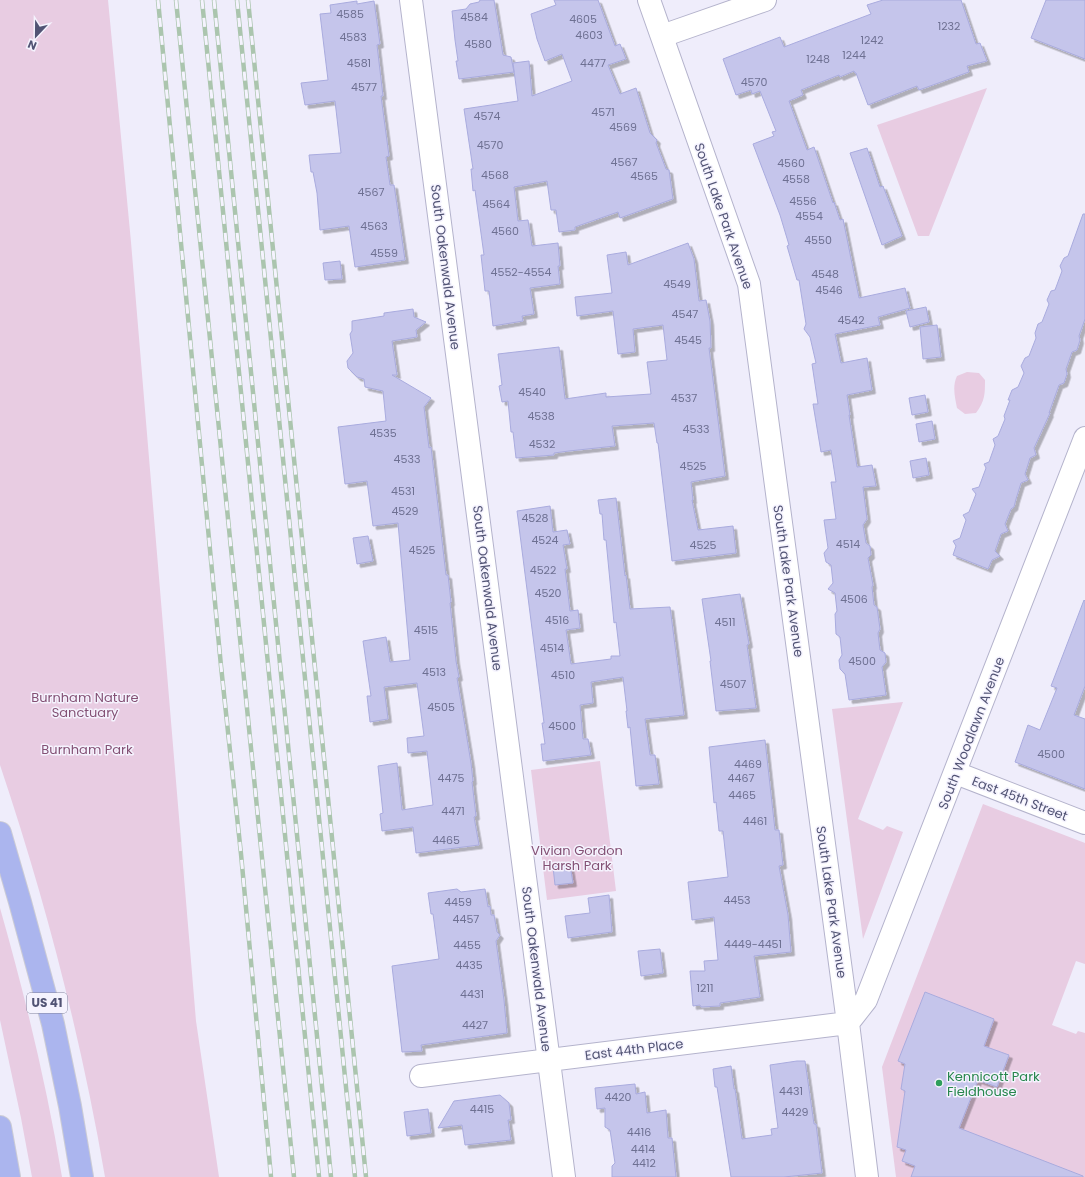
<svg xmlns="http://www.w3.org/2000/svg" width="1085" height="1177" font-family="Poppins,sans-serif">
<style>
.green{fill:#e8cce2}
.building{fill:#c5c5eb;stroke:#a9abde;filter:url(#shadow)}
.lines{fill:none;stroke-linecap:round;stroke-linejoin:round}
.minor-casing{stroke:#b4b3cc;stroke-width:24}
.highway-casing{stroke:#cbcbd5;stroke-width:24}
.minor{stroke:#fff;stroke-width:22}
.highway{stroke:#abb5ee;stroke-width:22}
.rail-casing{stroke:#abc5ae;stroke-width:4.5}
.rail{stroke:#f5f3fe;stroke-width:3;stroke-dasharray:9;stroke-linecap:butt}
.leisure-dot{fill:#2e9e5b;stroke:#f5f3fe;stroke-width:1.5}
.labels{text-anchor:middle;stroke-width:3;stroke-linejoin:round;paint-order:stroke}
.number-label{font-size:11px;fill:#6e7092}
.shield{fill:#f5f3fe;stroke:#82839d;stroke-width:1}
.shield-label{font-size:12px;font-weight:bold;fill:#515374}
.street-label{font-size:13px;fill:#515374;stroke:#f5f3fe}
.park-label{font-size:13px;fill:#845175;stroke:#f5f3fe}
.leisure-label{font-size:13px;fill:#27864d;stroke:#f5f3fe;text-anchor:start}
</style>
<defs>
<filter id="shadow"><feDropShadow dx="3.5" dy="3.5" stdDeviation="0" flood-color="#0004"/></filter>
</defs>
<rect width="100%" height="100%" fill="#efedfb"/>
<path class="green" d="M0 0H108L131 242 196 1021 219 1177H105C81 1037 45 899 0 765Z
M987 88 929 236H918L877 125Z
M967 372 979 373 985 380C985 394 985 401 976 413L965 414 957 408C955 397 952 387 957 376Z
M903 702 858 819 883 830 887 826 903 832 863 939 832 709Z
M600 761 616 891 547 900 531 770Z
M983 804 1085 843V964L1076 961 1052 1025 1076 1034 1078 1031 1085 1033V1177H896L882 1067Z
M0 908C25 996 47 1086 62 1177H32L21 1118 0 1020Z"/>
<path class="building" d="M480 0H494L503 55 511 57 514 72 459 79 456 61H458L455 40 452 11 466 9 470 4 479 2Z
M554 0H598L615 46 620 44 626 59 608 65 620 94 636 88 650 133 657 140 656 143 666 169 669 170 673 199 620 218 618 212 575 227V230L559 232 556 210H551L547 181 514 187 518 221 528 220 532 246 558 243 560 266H558L560 284 530 288 534 314 522 316 523 321 493 326 489 291H485L481 255H484L475 190 473 191 471 169H473L464 109 518 101 513 63 529 61 532 96 572 81 562 54 545 61 537 39 531 14 556 5Z
M883 0H961L976 44 980 43 987 61 967 66 969 72 919 90 917 86 868 105 856 73H855L854 71 840 77 839 75 801 90 803 95 789 101 807 150 814 147 833 203 834 202 840 220 843 219 859 298 905 288 910 308 878 317 880 325 835 334 841 363 867 358 872 390 847 395 850 415H849L857 467 872 465 876 486 863 487 867 519 863 525 866 543 870 546 871 555 868 558 873 585 872 587 874 605 877 607 880 629 878 633 880 650 885 653 886 662 882 667 886 695 849 700 845 674 840 669 839 660 842 655 840 637 836 634 835 614 837 611 835 593 828 589 833 583 831 565 826 562 824 553 828 548 824 520 836 519 831 482H836L831 450 821 452 813 404H818L812 364 816 363 810 337 804 329 806 324 799 280H797L787 246 789 245 780 215 753 144 774 136 772 132 776 131 760 91 752 94 751 90 736 95 723 59 780 37 784 47 871 14 867 5Z
M1046 0H1085V59L1031 38Z
M357 1V4L374 1 380 44 377 45 383 96H381L389 156 386 157 390 185H394L405 260 355 267 349 226 320 230 317 193 313 172H311L309 155 341 153 335 101 305 105 301 83 328 80 320 14 331 13 330 5Z
M867 148 880 187 883 186 902 236 882 245 850 153Z
M1083 214H1085V319L1079 336 1080 340 1077 350 1072 352 1066 369 1067 374 1064 383 1059 385 1049 413H1050L1034 448 1036 455 1030 458 1025 474 1028 480 1021 483 1016 499 1014 507 1011 509 1005 524 1008 531 1001 534 995 551 1000 556 992 560 988 569 953 555 956 546 953 541 960 538 966 520 963 515 969 512 976 494 972 489 979 487 986 468 984 464 989 462 995 445 993 439 998 436 1005 419 1004 416 1010 400H1008L1012 390 1018 387 1024 373 1021 366 1025 358 1029 356 1036 338 1035 333 1038 324 1042 322 1049 304 1047 300 1051 291 1055 290 1062 271 1060 266 1064 258 1068 256Z
M688 243 694 259 699 301 706 300 710 321 711 348H709L725 476 691 482 693 500H692L698 530 733 526 736 553 672 561 658 443H657L654 423 612 426 615 446 569 451 554 453V455L516 458 513 432H511L508 401 502 402 499 386 502 385 498 354 559 347 565 399 606 393V397L651 394 647 362 667 360 663 325 633 329 635 352 618 354 613 311 577 316 575 297 612 293 607 255 626 252 628 265Z
M340 261 342 279 325 280 323 263Z
M926 307 929 322 910 327 906 311Z
M413 309 414 317 426 322 416 330 417 337 392 341 397 375H392L431 398 424 407 429 448 431 447 446 575H448L451 602 450 603 456 661 459 677 457 678 471 763 473 781 472 782 476 816 474 817 479 845 416 853 413 827 382 831 380 814 383 813 378 766 397 763 402 810 433 805 427 751 408 753 407 738 424 736 417 683 384 687 388 719 370 722 367 696H371L363 641 386 637 390 662 410 660 398 523 373 526 367 481 345 484 338 427 386 421 383 391 365 387 364 379 357 377 348 368 347 361 353 353 350 334 352 331V321L384 316V313Z
M937 325 941 357 923 359 920 327Z
M925 395 928 412 912 415 909 398Z
M932 421 935 439 919 442 916 424Z
M926 458 929 475 913 478 910 461Z
M616 498 625 576 626 575 630 609 670 607 684 715 645 719 650 755H655L659 784 636 786 630 727 628 728 626 711H627L623 677 591 682 593 703 580 705 583 739H588L591 755 543 761 541 744H545L542 723H544L517 511 550 506 553 532 567 530 570 544 563 545 567 569H565L570 611 578 610 580 628 566 630 571 664 611 659V656H620L616 622 614 623 606 540H604L602 514H600L598 500Z
M368 536 373 561 357 564 353 538Z
M740 594 749 644 747 645 756 708 716 711 710 661H711L702 599Z
M1084 600 1085 601V686L1074 715 1085 719V789L1015 762 1028 725 1040 730 1057 688 1051 686Z
M765 740 775 830H779L783 865 779 866 788 915 791 952 754 956 760 997 720 1003V1006L701 1007 700 1005 693 1006 690 971H705L704 961 718 960 714 917 692 920 688 882 728 877 723 831H719L716 802 714 803 709 747Z
M570 865 573 883 555 885 553 867Z
M457 889 461 892 485 889 488 907 490 906 491 915H494L497 932 500 935 496 941 504 1000 507 1033 421 1045 422 1051 402 1052 392 966 439 959 433 914H431L428 893Z
M609 895 612 932 568 938 565 916 590 913 588 898Z
M660 949 663 973 641 976 638 951Z
M925 992 994 1019 984 1046 1009 1055 997 1087 978 1080 959 1128 1083 1176V1177H911L915 1166 902 1161 906 1150 897 1147 905 1091 901 1089 905 1064 898 1061Z
M797 1061H805L814 1124H816L822 1173 784 1177H731L717 1087H715L713 1069 731 1066 734 1089H735L742 1139 772 1135 771 1129 778 1128 770 1065Z
M635 1084 636 1094 645 1092 647 1113 666 1110 668 1138H672L676 1177H612V1166L615 1163 610 1130 605 1127V1108L597 1109 595 1088Z
M500 1095 509 1103 511 1120H508L511 1140 465 1145 462 1125 438 1128 454 1101Z
M428 1109 431 1133 407 1136 404 1112Z"/>
<g class="lines">
<g class="minor-casing">
<path id="minor" d="M411 0 564 1177
M649 0 749 284 848 1023 867 1177
M662 36 765 0
M956 773 1085 823
M421 1076 848 1023 866 1000 1085 438"/>
</g>
<g class="highway-casing">
<path id="highway" d="M0 833 20 902 53 1024 70 1106 82 1177
M0 1127 9 1177"/>
</g>
<use href="#minor" class="minor"/>
<use href="#highway" class="highway"/>
<g class="rail-casing">
<path id="rail" d="M158 0 221 666 241 854 271 1177
M176 0 294 1177
M202 0 319 1177
M214 0 331 1177
M237 0 355 1177
M248 0 366 1177"/>
</g>
<use href="#rail" class="rail"/>
</g>
<circle class="leisure-dot" cx="939" cy="1083" r="4"/>
<g class="labels">
<g class="number-label">
<text x="350" y="18">4585</text>
<text x="474" y="21">4584</text>
<text x="583" y="23">4605</text>
<text x="949" y="30">1232</text>
<text x="589" y="39">4603</text>
<text x="353" y="41">4583</text>
<text x="872" y="44">1242</text>
<text x="478" y="48">4580</text>
<text x="854" y="59">1244</text>
<text x="818" y="63">1248</text>
<text x="359" y="67">4581</text>
<text x="593" y="67">4477</text>
<text x="754" y="86">4570</text>
<text x="364" y="91">4577</text>
<text x="603" y="116">4571</text>
<text x="487" y="120">4574</text>
<text x="623" y="131">4569</text>
<text x="490" y="149">4570</text>
<text x="624" y="166">4567</text>
<text x="791" y="167">4560</text>
<text x="495" y="179">4568</text>
<text x="644" y="180">4565</text>
<text x="796" y="183">4558</text>
<text x="371" y="196">4567</text>
<text x="803" y="205">4556</text>
<text x="496" y="208">4564</text>
<text x="809" y="220">4554</text>
<text x="374" y="230">4563</text>
<text x="505" y="235">4560</text>
<text x="818" y="244">4550</text>
<text x="384" y="257">4559</text>
<text x="521" y="276">4552-4554</text>
<text x="825" y="278">4548</text>
<text x="677" y="288">4549</text>
<text x="829" y="294">4546</text>
<text x="685" y="318">4547</text>
<text x="851" y="324">4542</text>
<text x="688" y="344">4545</text>
<text x="532" y="396">4540</text>
<text x="684" y="402">4537</text>
<text x="541" y="420">4538</text>
<text x="696" y="433">4533</text>
<text x="383" y="437">4535</text>
<text x="542" y="448">4532</text>
<text x="407" y="463">4533</text>
<text x="693" y="470">4525</text>
<text x="403" y="495">4531</text>
<text x="405" y="515">4529</text>
<text x="535" y="522">4528</text>
<text x="545" y="544">4524</text>
<text x="848" y="548">4514</text>
<text x="703" y="549">4525</text>
<text x="422" y="554">4525</text>
<text x="543" y="574">4522</text>
<text x="548" y="597">4520</text>
<text x="854" y="603">4506</text>
<text x="557" y="624">4516</text>
<text x="725" y="626">4511</text>
<text x="426" y="634">4515</text>
<text x="552" y="652">4514</text>
<text x="862" y="665">4500</text>
<text x="434" y="676">4513</text>
<text x="563" y="679">4510</text>
<text x="733" y="688">4507</text>
<text x="441" y="711">4505</text>
<text x="562" y="730">4500</text>
<text x="1051" y="758">4500</text>
<text x="748" y="768">4469</text>
<text x="451" y="782">4475</text>
<text x="741" y="782">4467</text>
<text x="742" y="799">4465</text>
<text x="453" y="815">4471</text>
<text x="755" y="825">4461</text>
<text x="446" y="844">4465</text>
<text x="737" y="904">4453</text>
<text x="458" y="906">4459</text>
<text x="466" y="923">4457</text>
<text x="753" y="948">4449-4451</text>
<text x="467" y="949">4455</text>
<text x="469" y="969">4435</text>
<text x="705" y="992">1211</text>
<text x="472" y="998">4431</text>
<text x="475" y="1029">4427</text>
<text x="791" y="1095">4431</text>
<text x="618" y="1101">4420</text>
<text x="482" y="1113">4415</text>
<text x="795" y="1116">4429</text>
<text x="639" y="1136">4416</text>
<text x="643" y="1153">4414</text>
<text x="644" y="1167">4412</text>
</g>
<rect class="shield" x="27" y="993" width="40" height="20" rx="3"/>
<g class="shield-label">
<text x="47" y="1007">US 41</text>
</g>
<g class="street-label">
<text transform="translate(724 216) rotate(71)" y="5">South Lake Park Avenue</text>
<text transform="translate(446 267) rotate(83)" y="5">South Oakenwald Avenue</text>
<text transform="translate(789 581) rotate(82)" y="5">South Lake Park Avenue</text>
<text transform="translate(488 588) rotate(83)" y="5">South Oakenwald Avenue</text>
<text transform="translate(971 733) rotate(-69)" y="5">South Woodlawn Avenue</text>
<text transform="translate(1020 798) rotate(21)" y="5">East 45th Street</text>
<text transform="translate(832 902) rotate(82)" y="5">South Lake Park Avenue</text>
<text transform="translate(537 969) rotate(83)" y="5">South Oakenwald Avenue</text>
<text transform="translate(634 1049) rotate(-7)" y="5">East 44th Place</text>
</g>
<g class="park-label">
<text x="85" y="702">Burnham Nature<tspan x="85" dy="15">Sanctuary</tspan></text>
<text x="87" y="754">Burnham Park</text>
<text x="577" y="855">Vivian Gordon<tspan x="577" dy="15">Harsh Park</tspan></text>
</g>
<g class="leisure-label">
<text x="947" y="1081">Kennicott Park<tspan x="947" dy="15">Fieldhouse</tspan></text>
</g>
</g>
<g transform="translate(36 36) rotate(202)" stroke="#f5f3fe" stroke-width="3" paint-order="stroke">
<path d="M0-3L7 15L0 10L-7 15Z" fill="#515374"/>
<text y="-6" font-size="11" font-weight="bold" text-anchor="middle" fill="#515374">N</text>
</g>
</svg>
